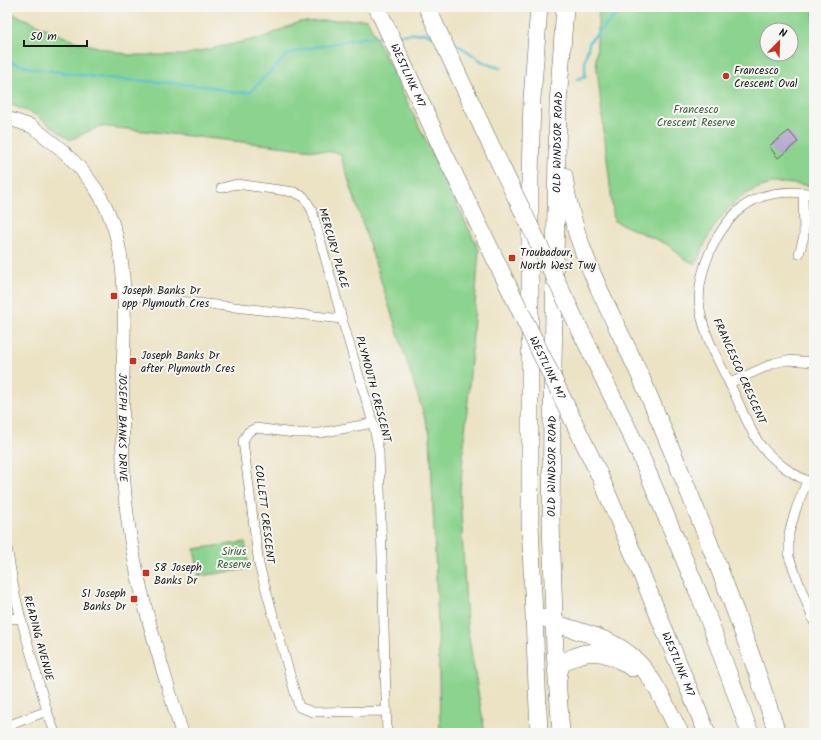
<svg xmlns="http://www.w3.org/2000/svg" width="821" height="740" font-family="Kalam,sans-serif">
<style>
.green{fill:#8bd38e;stroke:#547855;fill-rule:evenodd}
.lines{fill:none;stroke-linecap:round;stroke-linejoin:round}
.stream{stroke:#52bcce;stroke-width:2.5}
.building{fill:#b4a3d0}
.street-casing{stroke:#656257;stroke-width:10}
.secondary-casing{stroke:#656257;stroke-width:14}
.highway-casing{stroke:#656257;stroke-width:18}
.street{stroke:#fff;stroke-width:9}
.secondary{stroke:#fff;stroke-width:13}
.highway{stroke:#fff;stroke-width:17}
.highway-bridge-casing{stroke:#656257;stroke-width:18;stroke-linecap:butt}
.highway-bridge{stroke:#fff;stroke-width:17}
.poi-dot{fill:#c8321e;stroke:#f6f6f2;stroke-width:1.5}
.labels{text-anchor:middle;stroke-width:4;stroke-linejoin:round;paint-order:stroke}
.poi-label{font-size:11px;fill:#1c1c1c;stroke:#f6f6f2;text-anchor:start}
.street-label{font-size:11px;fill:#1c1c1c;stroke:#f6f6f2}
.park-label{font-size:11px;fill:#435c44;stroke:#f6f6f2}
</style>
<rect width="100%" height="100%" fill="#f6f6f2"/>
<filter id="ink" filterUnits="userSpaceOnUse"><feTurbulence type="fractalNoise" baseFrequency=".025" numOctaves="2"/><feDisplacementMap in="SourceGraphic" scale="8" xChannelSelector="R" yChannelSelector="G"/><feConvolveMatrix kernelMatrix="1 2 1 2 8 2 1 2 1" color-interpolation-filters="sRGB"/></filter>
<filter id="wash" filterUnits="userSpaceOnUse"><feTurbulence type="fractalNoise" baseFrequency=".012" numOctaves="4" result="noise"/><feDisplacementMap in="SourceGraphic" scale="16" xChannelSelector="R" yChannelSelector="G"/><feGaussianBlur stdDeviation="0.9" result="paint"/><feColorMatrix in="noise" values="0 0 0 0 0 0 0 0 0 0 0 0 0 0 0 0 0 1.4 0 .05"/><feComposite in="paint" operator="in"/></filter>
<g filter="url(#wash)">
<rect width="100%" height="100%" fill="#ece3c4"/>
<path class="green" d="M599 7H814V186C802 185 789 183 777 183 770 184 763 186 756 189 725 203 708 233 696 264L684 259 669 245 614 221 596 60ZM767 30H791V54H767Z
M7 11 74 41 129 55H183L264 37 299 22 367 19 479 250 469 388 460 491 467 626 485 733H440L438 626 430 434 340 153 100 126 70 140 36 115 7 103Z
M245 542 249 569 199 576 194 549Z"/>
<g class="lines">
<path class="stream" d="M396 35 424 33 433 36
M451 42C470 49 479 65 501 68
M7 61 31 68 103 78 173 83 212 87 235 93 250 92 288 54 301 50 361 38 383 36
M577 79 585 77V59L590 41 624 7"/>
</g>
<g id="blocks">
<path class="building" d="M789 131 798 142 778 158 769 146Z"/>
</g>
</g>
<g filter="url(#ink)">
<use href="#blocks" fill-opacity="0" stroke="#656257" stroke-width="1"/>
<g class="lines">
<g class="street-casing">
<path id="street" d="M221 188 237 184 294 192 304 197 312 210 342 319 373 423 379 452 387 733
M814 194C794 191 772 191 754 200 720 217 695 271 700 309 704 337 722 367 734 393 742 409 751 434 762 447 774 461 796 478 814 483
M799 254 804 236 803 192
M125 295 342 319
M730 383 774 363 787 360 814 362
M373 423 320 433H294L256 428 248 432 243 441 259 565 299 707 313 712 386 711
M807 481 796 509 789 533V557L814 622
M7 547 15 594 21 619 47 711 55 733
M7 618 21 619
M7 726 47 711"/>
</g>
<g class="secondary-casing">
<g id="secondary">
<path id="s1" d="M7 118 31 126 37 130C45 137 54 143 62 150 75 161 86 175 96 189 132 245 124 313 123 377 123 420 121 463 126 505 134 582 160 660 182 733"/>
</g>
</g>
<g class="highway-casing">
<g id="highway">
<path d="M539 7 532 99 530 177V523L539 733"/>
<path d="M564 176C573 252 616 319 646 389 694 502 740 616 777 733"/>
<path d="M640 454 703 604 750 733"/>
<path id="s2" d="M598 472 632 551 707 733"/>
<path d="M545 618C562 628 584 631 602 639 647 656 659 693 680 733"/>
<path d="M558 678C559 674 559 670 561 666 564 661 569 659 574 657 594 647 615 655 632 668"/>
<path id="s3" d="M561 733 555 650 551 521 552 417 558 104 565 7"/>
</g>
</g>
<use href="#street" class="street"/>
<use href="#secondary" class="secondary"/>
<use href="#highway" class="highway"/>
<g class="highway-bridge-casing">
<g id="highway-bridge">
<path id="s4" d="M377 7 444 153 598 472"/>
<path d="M427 7 485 133 640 454"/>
</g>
</g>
<use href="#highway-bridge" class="highway-bridge"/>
</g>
</g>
<g class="poi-dot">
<circle cx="726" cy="76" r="4"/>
<rect x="508" y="254" width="8" height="8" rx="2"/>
<rect x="110" y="292" width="8" height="8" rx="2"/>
<rect x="129" y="357" width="8" height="8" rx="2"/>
<rect x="142" y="569" width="8" height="8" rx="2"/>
<rect x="130" y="595" width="8" height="8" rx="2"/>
</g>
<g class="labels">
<g class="poi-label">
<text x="734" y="74">Francesco<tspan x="734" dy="13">Crescent Oval</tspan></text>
<text x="520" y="256">Troubadour,<tspan x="520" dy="13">North West Twy</tspan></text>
<text x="122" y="294">Joseph Banks Dr<tspan x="122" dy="13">opp Plymouth Cres</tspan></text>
<text x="141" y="359">Joseph Banks Dr<tspan x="141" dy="13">after Plymouth Cres</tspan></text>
<text x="154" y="571">58 Joseph<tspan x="154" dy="13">Banks Dr</tspan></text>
<text x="126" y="597" text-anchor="end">51 Joseph<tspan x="126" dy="13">Banks Dr</tspan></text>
</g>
<g class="street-label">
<text dy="4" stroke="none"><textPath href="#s4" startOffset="75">WESTLINK M7</textPath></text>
<text dy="4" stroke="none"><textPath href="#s3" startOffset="591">OLD WINDSOR ROAD</textPath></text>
<text transform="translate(334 248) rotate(74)" y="4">MERCURY PLACE</text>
<text dy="4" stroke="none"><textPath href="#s4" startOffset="399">WESTLINK M7</textPath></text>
<text transform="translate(740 371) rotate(66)" y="4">FRANCESCO CRESCENT</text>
<text transform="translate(374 389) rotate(75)" y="4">PLYMOUTH CRESCENT</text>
<text dy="4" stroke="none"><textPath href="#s1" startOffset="360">JOSEPH BANKS DRIVE</textPath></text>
<text dy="4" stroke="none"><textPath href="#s3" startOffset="267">OLD WINDSOR ROAD</textPath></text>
<text transform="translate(265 514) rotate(83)" y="4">COLLETT CRESCENT</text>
<text transform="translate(39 638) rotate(75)" y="4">READING AVENUE</text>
<text dy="4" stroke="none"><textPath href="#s2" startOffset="208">WESTLINK M7</textPath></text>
</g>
<g class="park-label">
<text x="696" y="113">Francesco<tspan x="696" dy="13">Crescent Reserve</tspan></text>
<text x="234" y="555">Sirius<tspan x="234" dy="13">Reserve</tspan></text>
</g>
</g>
<rect width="821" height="740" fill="none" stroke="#f6f6f2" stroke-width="24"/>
<g transform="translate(779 42) rotate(23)"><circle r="19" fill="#f6f6f2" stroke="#9f9f9c"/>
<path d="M0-3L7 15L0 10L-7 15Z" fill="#c8321e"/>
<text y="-6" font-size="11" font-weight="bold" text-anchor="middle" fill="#1c1c1c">N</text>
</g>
<path d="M24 40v6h63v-6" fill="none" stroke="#1c1c1c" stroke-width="2"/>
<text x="30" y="40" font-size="12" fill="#1c1c1c" stroke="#f6f6f2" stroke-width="3" paint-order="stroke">50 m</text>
</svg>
